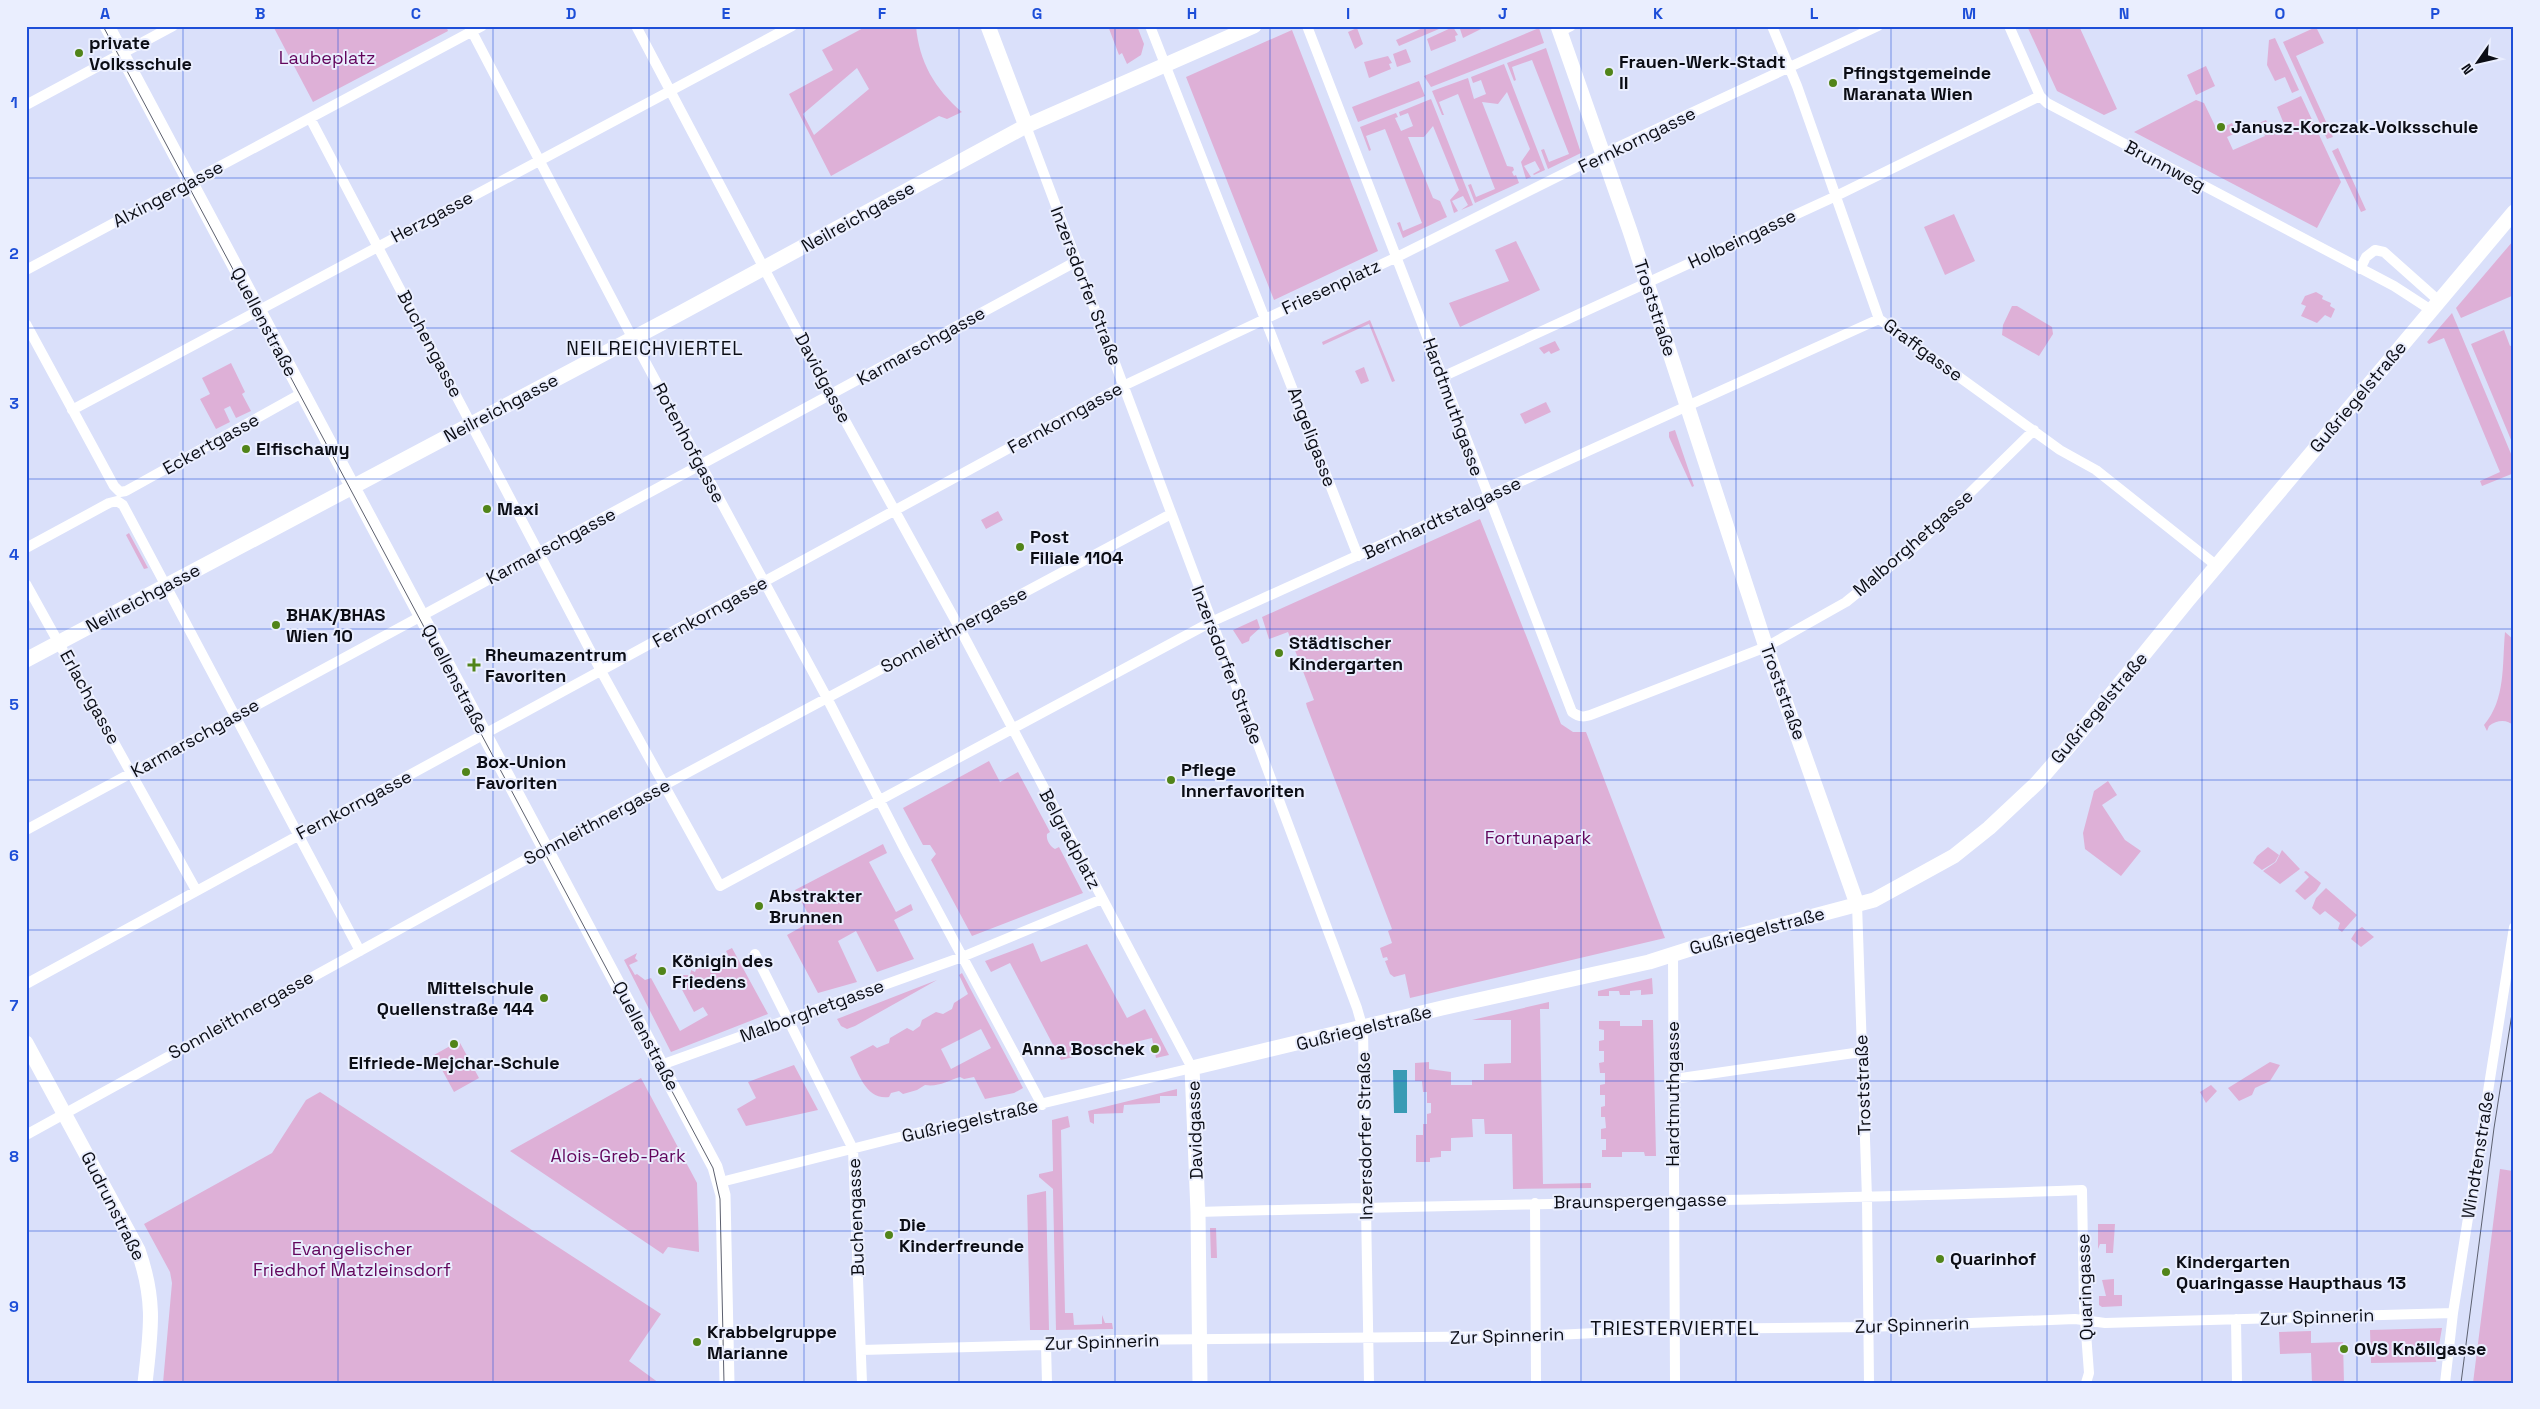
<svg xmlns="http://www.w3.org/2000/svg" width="2540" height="1409" font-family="'Space Grotesk',sans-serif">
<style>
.green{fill:#deb0d7;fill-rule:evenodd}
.water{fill:#399bb4}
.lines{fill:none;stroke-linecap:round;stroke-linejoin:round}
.street{stroke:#fff;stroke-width:10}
.secondary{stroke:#fff;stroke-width:15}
.tram{stroke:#5c606f;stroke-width:1}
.grid{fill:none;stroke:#1d4ed8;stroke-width:1;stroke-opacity:0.55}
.poi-dot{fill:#518419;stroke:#eaeefe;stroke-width:2}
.labels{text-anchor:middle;stroke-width:4;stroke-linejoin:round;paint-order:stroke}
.poi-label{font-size:18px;font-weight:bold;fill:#0b0d15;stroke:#eaeefe;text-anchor:start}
.park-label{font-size:18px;fill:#62065c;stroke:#eaeefe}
.street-label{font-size:18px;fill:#0b0d15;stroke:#eaeefe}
.neighbourhood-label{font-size:19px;letter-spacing:1px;fill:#0b0d15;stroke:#eaeefe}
.neatline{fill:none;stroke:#1d4ed8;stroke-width:2}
.grid-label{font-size:16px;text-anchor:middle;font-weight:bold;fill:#1d4ed8}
</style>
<rect width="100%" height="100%" fill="#dae0fa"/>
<path class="green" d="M273 26H446L448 31 313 102Z
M867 26H916C919 62 935 89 962 112L947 119 939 116 831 176 789 94 833 70 822 50ZM857 68 869 89 814 135 803 114Z
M1108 26H1137L1144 44 1141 55 1127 64 1122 53 1119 55Z
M1427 26H1446L1399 46 1396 40Z
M1487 26 1463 38 1459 26Z
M2027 26H2079L2117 109 2104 115 2057 91Z
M1453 27 1458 35 1455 36 1456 41 1431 51 1427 39Z
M2316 27 2324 43 2296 56 2333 137 2327 139 2283 42Z
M1357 28 1363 44 1355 49 1348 32Z
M1539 28 1544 43 1431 87 1424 76Z
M1292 30 1378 251 1274 300 1186 77Z
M2275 38 2299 90 2292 93 2285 77 2275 81 2267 65 2269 40Z
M1546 48 1581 153 1548 169 1541 150 1544 149 1549 162 1569 154 1532 60 1512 67 1516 80 1514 81 1507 63Z
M1406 49 1411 62 1397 67 1393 54Z
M1388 56 1392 63 1389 64 1391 69 1369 78 1364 62Z
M1504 64 1545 170 1534 175 1533 174 1540 170 1535 161 1524 166 1531 177 1526 179 1521 162 1530 149 1507 92 1498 104 1482 102 1507 166 1513 167 1514 170 1512 172 1514 176 1516 175 1519 183 1475 203 1468 185 1471 184 1476 197 1495 189 1458 94 1439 102 1444 115H1442L1432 91 1468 78 1474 99 1486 94 1481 80 1473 83 1471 77Z
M2206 66 2215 86 2196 95 2187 75Z
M1419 81 1425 96 1358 122 1352 107Z
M2301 96 2341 182 2317 228 2134 132 2196 100 2204 103 2217 130 2232 123 2236 133 2227 137 2233 150 2265 136 2259 123 2266 120 2271 130 2284 124 2277 107Z
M1431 99 1473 205 1461 210 1468 205 1463 196 1452 201 1458 211 1454 213 1450 200 1459 190 1433 126 1424 137H1408L1433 198 1440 201 1447 217 1403 238 1397 223 1400 222 1403 231 1422 223 1385 129 1366 136 1371 150 1369 151 1360 127 1396 113 1398 117 1395 118 1401 131 1413 126 1408 113 1400 116 1399 112Z
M2338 148 2366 210 2361 212 2332 151Z
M1954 214 1975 261 1945 275 1924 227Z
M1516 241 1540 290 1460 327 1449 303 1509 281 1495 250Z
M2513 241 2514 295 2461 318 2456 308Z
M2316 292 2323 296 2322 299 2331 303 2330 306 2335 309 2331 318 2325 315 2317 323 2301 316 2306 306 2301 304 2305 296Z
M2012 306H2017L2052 327 2053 334 2039 356 2002 335 2003 325Z
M2452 313 2514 461V473L2482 486 2480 481 2500 472 2444 338 2429 344 2427 342Z
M1370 320 1395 381 1392 382 1369 324 1323 345 1322 342Z
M2504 330 2510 346 2514 345V447L2471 344Z
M1555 341 1560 350 1551 354 1549 351 1544 354 1539 348Z
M231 363 245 392 242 394 251 411 236 418 230 406 224 409 230 422 216 429 200 399 210 394 202 378Z
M1364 367 1369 381 1361 384 1355 371Z
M1546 402 1551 412 1525 424 1520 414Z
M1675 430 1694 486 1692 487 1669 437V432Z
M998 511 1003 520 986 529 981 520Z
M1480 519 1561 724 1573 732H1586L1665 938 1410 998 1405 974 1394 977 1390 974 1385 961 1388 960 1387 957 1383 958 1380 948 1392 943 1388 931 1392 929 1307 707 1306 703 1314 700 1288 632 1269 639 1262 617Z
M129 533 148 568 144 569 126 535Z
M1257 619 1260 628 1250 637 1249 641 1242 644 1233 630Z
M2505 632 2514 640V726C2507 719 2497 720 2489 726L2487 731 2484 725C2506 699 2502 665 2505 632Z
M989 761 1000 782 1018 772 1050 832 1047 834C1046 840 1050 846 1055 849L1059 847 1083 893 972 936 931 860 936 854 930 845H923L903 808Z
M2108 781 2117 795 2102 805 2125 840 2141 851 2121 876 2085 849 2083 833 2094 791Z
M883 844 887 853 869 862 896 912 911 904 913 910 894 920 914 959 877 972 856 931 838 941 857 982 818 993 787 935 812 921 795 890Z
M2268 847 2279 855 2275 862 2262 870 2253 863 2257 856Z
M2282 850 2300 869 2280 884 2263 871 2276 862Z
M2306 871 2321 883 2316 891 2305 900 2295 891 2309 877 2304 872Z
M2326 888 2357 915 2342 932 2338 929 2340 923 2325 911 2320 915 2312 908 2316 898Z
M2362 927 2374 937 2361 947 2351 939 2356 931Z
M1033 943 1041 962 1087 944 1127 1018 1145 1009 1169 1055 1156 1058 1152 1038 1061 1060 1010 963 991 972 985 961Z
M732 948 768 1014 671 1052 624 960 637 953 635 958 638 961 629 965 635 975 637 974 645 980 651 978 680 1031 708 1015 703 1007 694 1012 680 986 686 983 683 975H690L691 970 695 972 697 967 701 969 703 964 706 966 708 961 713 962 714 958 718 965 730 959 726 951Z
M962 973 1023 1088 1014 1093 985 1099 974 1077 964 1079 960 1077C947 1081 939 1087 925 1085L917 1090 903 1094 899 1091 891 1093 889 1097C866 1100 859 1074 850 1057L873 1045 877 1048 889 1043 890 1038 907 1028 913 1031 920 1026 922 1020 936 1012 943 1014 952 1009 954 1003 968 994 959 975ZM981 1029 991 1048 951 1069 941 1049Z
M1652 978 1653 994 1641 995V990L1630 991V995H1620L1619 991H1609V996H1598V991Z
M937 980 855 1026 847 1029 841 1026 837 1019Z
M1549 1002V1009H1540L1543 1184 1591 1183V1188L1513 1189 1512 1134H1485L1484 1119H1472L1473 1137 1451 1138V1151H1441V1157L1430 1158V1162H1416V1135H1423V1124H1427V1114L1431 1113V1103H1427V1092H1423L1422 1081H1415V1063L1429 1062V1069L1451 1072V1085H1472V1080H1484V1064L1511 1063V1020H1472Z
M1642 1020H1653L1656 1156H1645L1644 1152H1622V1157H1602V1150H1606V1139H1601V1129L1606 1128 1605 1117H1601V1107L1605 1106V1095H1600V1085L1605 1084V1073H1600L1599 1063 1604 1062V1051H1599V1041L1604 1040V1030L1599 1029V1021H1620V1026H1642Z
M459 1041 479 1078 454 1092 434 1055Z
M2270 1062 2280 1065 2270 1081 2255 1088 2252 1095 2239 1101 2228 1088Z
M794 1065 818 1110 746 1126 737 1109 756 1098 748 1082Z
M641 1078 697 1183 699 1252 668 1247 663 1254 510 1151Z
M2211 1085 2217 1091 2206 1103 2200 1092Z
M1177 1089V1096H1160V1103L1124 1105 1123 1113 1094 1114V1124L1090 1122 1088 1111Z
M320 1092 661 1314 629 1361 659 1383H163L172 1283 170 1272 144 1224 272 1153 306 1100Z
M1068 1116 1070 1127 1061 1130 1065 1313H1073L1074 1325 1102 1324V1315L1105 1323H1112L1113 1329 1056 1330 1053 1189 1039 1177V1174L1053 1171 1052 1120Z
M2514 1165V1383H2473L2500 1169 2513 1171Z
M1046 1191 1049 1330H1030L1027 1195Z
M2098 1224H2115L2113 1253H2106V1244H2100L2098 1249Z
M1210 1228H1216L1217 1258H1211Z
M2114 1279V1295H2122V1306L2102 1307 2099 1305V1296H2106L2102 1280Z
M2442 1328 2436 1362 2371 1363 2370 1330Z
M2311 1331V1343L2343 1342 2344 1383H2312L2311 1353 2280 1354 2279 1332Z"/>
<path class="water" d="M1393 1070H1407V1113H1394Z"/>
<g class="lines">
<path class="street" d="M469 26 633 339 827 698 904 848 1042 1105
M636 26 831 395 959 627 1192 1068 891 1139 721 1182
M1150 26 1358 556
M1307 26C1396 255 1483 484 1572 712 1580 718 1585 717 1593 714L1766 647 1846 602 1919 543 2034 430
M1772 26 1797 86 1879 319 2060 450 2096 470 2217 566
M2009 26 2040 96 2047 103 2394 286 2431 310
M1559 32 1571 26
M26 105 173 26
M311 120 601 671 720 886 1211 622 1879 319
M1026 126 1357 1008 1363 1029 1369 1383
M2360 269 2366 257 2375 250 2384 252 2439 301
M26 270 482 26
M26 324 114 486 120 492 126 491 302 393
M1442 377 1834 197 2040 96
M72 410 792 26
M26 548 109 503 117 501 123 505 360 951
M26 584 196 890
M26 830 1077 261
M1857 904 1867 1198 1869 1383
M755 954 853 1149 862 1383
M1673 955 1675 1383
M26 984 1123 386 1397 257 1603 154 1878 26
M661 1065 962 957 1102 899
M1674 1079 1861 1052
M26 1135 543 850 1171 514
M1535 1203 1536 1383
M1198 1212C1492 1204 1787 1201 2082 1190L2084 1306 2089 1373 2086 1383
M2236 1319 2237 1383
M1046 1345 1047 1383
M861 1350 1046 1345 1113 1340 1536 1336 1674 1329 1868 1327 2075 1319 2105 1323 2453 1313
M2445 1383 2453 1313 2514 927"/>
<path class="secondary" d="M107 26 715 1167 723 1195 727 1383
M988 26 1026 126
M1558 26 1630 231 1766 647 1857 904
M26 660 677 315 1026 126 1254 26
M26 1043 138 1250C156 1301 151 1330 145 1383
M1200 1383 1198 1212 1192 1068 1442 1008 1649 962 1693 948 1874 900 1954 856 1989 828 2037 783 2070 745 2188 600 2514 212"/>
<path class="tram" d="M103 26 713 1168 720 1199 724 1383
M2461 1383 2494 1128 2514 1001"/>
</g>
<path class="grid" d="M183 26V1383M338 26V1383M493 26V1383M649 26V1383M804 26V1383M959 26V1383M1115 26V1383M1270 26V1383M1425 26V1383M1581 26V1383M1736 26V1383M1891 26V1383M2047 26V1383M2202 26V1383M2357 26V1383M26 178H2514M26 328H2514M26 479H2514M26 629H2514M26 780H2514M26 930H2514M26 1081H2514M26 1231H2514"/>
<g class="poi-dot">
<circle cx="79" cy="53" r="5"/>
<circle cx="1609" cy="72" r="5"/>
<circle cx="1833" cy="83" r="5"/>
<circle cx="2221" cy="127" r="5"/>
<circle cx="246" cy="449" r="5"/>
<circle cx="487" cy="509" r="5"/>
<circle cx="1020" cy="547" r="5"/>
<circle cx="276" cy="625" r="5"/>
<circle cx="1279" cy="653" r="5"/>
<path d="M471.5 657.5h5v5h5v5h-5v5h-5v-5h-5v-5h5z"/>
<circle cx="466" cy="772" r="5"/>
<circle cx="1171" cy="780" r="5"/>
<circle cx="759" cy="906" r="5"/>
<circle cx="662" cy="971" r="5"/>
<circle cx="544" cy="998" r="5"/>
<circle cx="454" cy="1044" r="5"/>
<circle cx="1155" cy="1049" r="5"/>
<circle cx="889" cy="1235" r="5"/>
<circle cx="1940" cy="1259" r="5"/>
<circle cx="2166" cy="1272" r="5"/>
<circle cx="697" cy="1342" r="5"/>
<circle cx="2344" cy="1349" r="5"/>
</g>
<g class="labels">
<g class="poi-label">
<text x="89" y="49">private<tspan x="89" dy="21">Volksschule</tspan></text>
<text x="1619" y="68">Frauen-Werk-Stadt<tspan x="1619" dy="21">II</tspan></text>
<text x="1843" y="79">Pfingstgemeinde<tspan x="1843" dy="21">Maranata Wien</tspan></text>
<text x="2231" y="133">Janusz-Korczak-Volksschule</text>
<text x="256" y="455">Elfischawy</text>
<text x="497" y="515">Maxi</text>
<text x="1030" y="543">Post<tspan x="1030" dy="21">Filiale 1104</tspan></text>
<text x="286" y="621">BHAK/BHAS<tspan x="286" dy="21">Wien 10</tspan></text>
<text x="1289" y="649">Städtischer<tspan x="1289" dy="21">Kindergarten</tspan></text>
<text x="485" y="661">Rheumazentrum<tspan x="485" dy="21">Favoriten</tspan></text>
<text x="476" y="768">Box-Union<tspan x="476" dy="21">Favoriten</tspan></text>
<text x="1181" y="776">Pflege<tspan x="1181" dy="21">Innerfavoriten</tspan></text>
<text x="769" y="902">Abstrakter<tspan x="769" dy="21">Brunnen</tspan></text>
<text x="672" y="967">Königin des<tspan x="672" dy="21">Friedens</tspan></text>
<text x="534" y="994" text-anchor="end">Mittelschule<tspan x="534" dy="21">Quellenstraße 144</tspan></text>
<text x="1145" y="1055" text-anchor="end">Anna Boschek</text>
<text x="454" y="1069" text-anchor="middle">Elfriede-Mejchar-Schule</text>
<text x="899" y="1231">Die<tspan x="899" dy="21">Kinderfreunde</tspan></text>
<text x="1950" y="1265">Quarinhof</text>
<text x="2176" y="1268">Kindergarten<tspan x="2176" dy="21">Quaringasse Haupthaus 13</tspan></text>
<text x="707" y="1338">Krabbelgruppe<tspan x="707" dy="21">Marianne</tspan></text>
<text x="2354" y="1355">OVS Knöllgasse</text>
</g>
<g class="park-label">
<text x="327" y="64">Laubeplatz</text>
<text x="1538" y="844">Fortunapark</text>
<text x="618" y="1162">Alois-Greb-Park</text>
<text x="352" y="1255">Evangelischer<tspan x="352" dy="21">Friedhof Matzleinsdorf</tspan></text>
</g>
<g class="street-label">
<text transform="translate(1637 140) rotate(-26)" y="6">Fernkorngasse</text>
<text transform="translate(2165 166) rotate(28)" y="6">Brunnweg</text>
<text transform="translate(168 194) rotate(-28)" y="6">Alxingergasse</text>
<text transform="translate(432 217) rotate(-28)" y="6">Herzgasse</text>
<text transform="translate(858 217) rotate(-29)" y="6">Neilreichgasse</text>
<text transform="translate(1742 239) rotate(-25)" y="6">Holbeingasse</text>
<text transform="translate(1086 286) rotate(69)" y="6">Inzersdorfer Straße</text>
<text transform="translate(1331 287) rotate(-25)" y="6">Friesenplatz</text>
<text transform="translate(1655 308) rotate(72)" y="6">Troststraße</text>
<text transform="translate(264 322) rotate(62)" y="6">Quellenstraße</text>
<text transform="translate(430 344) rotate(62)" y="6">Buchengasse</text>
<text transform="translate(921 346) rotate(-29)" y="6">Karmarschgasse</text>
<text transform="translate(1923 350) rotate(36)" y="6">Graffgasse</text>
<text transform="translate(823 378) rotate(62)" y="6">Davidgasse</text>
<text transform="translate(2358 397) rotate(-50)" y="6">Gußriegelstraße</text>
<text transform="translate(1453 407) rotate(70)" y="6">Hardtmuthgasse</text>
<text transform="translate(501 408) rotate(-28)" y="6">Neilreichgasse</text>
<text transform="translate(1065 418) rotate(-29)" y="6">Fernkorngasse</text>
<text transform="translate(1312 437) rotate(69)" y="6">Angeligasse</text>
<text transform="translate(689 443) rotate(62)" y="6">Rotenhofgasse</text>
<text transform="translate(211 444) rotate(-29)" y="6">Eckertgasse</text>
<text transform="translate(1442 518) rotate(-25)" y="6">Bernhardtstalgasse</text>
<text transform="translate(1913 543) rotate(-41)" y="6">Malborghetgasse</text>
<text transform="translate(551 546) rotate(-28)" y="6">Karmarschgasse</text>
<text transform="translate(143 598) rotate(-28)" y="6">Neilreichgasse</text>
<text transform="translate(710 612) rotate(-29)" y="6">Fernkorngasse</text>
<text transform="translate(954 630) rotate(-28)" y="6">Sonnleithnergasse</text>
<text transform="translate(1227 665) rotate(69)" y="6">Inzersdorfer Straße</text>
<text transform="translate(455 679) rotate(62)" y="6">Quellenstraße</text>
<text transform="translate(1783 692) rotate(70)" y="6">Troststraße</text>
<text transform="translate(90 697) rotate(61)" y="6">Erlachgasse</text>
<text transform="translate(2099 708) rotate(-50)" y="6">Gußriegelstraße</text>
<text transform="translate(195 738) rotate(-29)" y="6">Karmarschgasse</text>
<text transform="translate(354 805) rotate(-28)" y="6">Fernkorngasse</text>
<text transform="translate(597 822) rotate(-28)" y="6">Sonnleithnergasse</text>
<text transform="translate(1070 839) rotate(62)" y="6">Belgradplatz</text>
<text transform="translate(1757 931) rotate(-15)" y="6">Gußriegelstraße</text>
<text transform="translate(812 1011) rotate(-20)" y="6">Malborghetgasse</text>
<text transform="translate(241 1015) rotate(-29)" y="6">Sonnleithnergasse</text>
<text transform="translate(1364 1028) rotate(-14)" y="6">Gußriegelstraße</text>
<text transform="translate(646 1036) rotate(62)" y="6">Quellenstraße</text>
<text transform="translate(1863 1085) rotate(-92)" y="6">Troststraße</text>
<text transform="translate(1673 1094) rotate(-90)" y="6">Hardtmuthgasse</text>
<text transform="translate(970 1121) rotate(-13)" y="6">Gußriegelstraße</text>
<text transform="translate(1195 1130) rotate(-92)" y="6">Davidgasse</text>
<text transform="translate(1365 1136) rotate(-91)" y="6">Inzersdorfer Straße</text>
<text transform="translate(2478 1155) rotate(-81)" y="6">Windtenstraße</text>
<text transform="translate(1640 1201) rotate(-1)" y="6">Braunspergengasse</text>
<text transform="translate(113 1206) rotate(63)" y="6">Gudrunstraße</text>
<text transform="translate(856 1217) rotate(-92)" y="6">Buchengasse</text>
<text transform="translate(2085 1287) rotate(-92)" y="6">Quaringasse</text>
<text transform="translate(2317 1317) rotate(-2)" y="6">Zur Spinnerin</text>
<text transform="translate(1912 1325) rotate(-2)" y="6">Zur Spinnerin</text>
<text transform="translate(1507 1336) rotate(-2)" y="6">Zur Spinnerin</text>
<text transform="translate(1102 1342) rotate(-2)" y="6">Zur Spinnerin</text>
</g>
<g class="neighbourhood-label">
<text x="655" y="355">NEILREICHVIERTEL</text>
<text x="1675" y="1335">TRIESTERVIERTEL</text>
</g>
</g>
<rect width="2540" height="1409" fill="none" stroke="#eaeefe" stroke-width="55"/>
<g transform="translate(2478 62) rotate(236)" stroke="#eaeefe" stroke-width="4" paint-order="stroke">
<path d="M0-4L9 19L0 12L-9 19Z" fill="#0b0d15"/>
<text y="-8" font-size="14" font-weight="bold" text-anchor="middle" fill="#0b0d15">N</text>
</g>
<rect x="28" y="28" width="2484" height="1354" class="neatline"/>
<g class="grid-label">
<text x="105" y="19">A</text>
<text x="260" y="19">B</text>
<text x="416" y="19">C</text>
<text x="571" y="19">D</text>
<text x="726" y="19">E</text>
<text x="882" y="19">F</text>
<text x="1037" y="19">G</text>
<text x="1192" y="19">H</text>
<text x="1348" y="19">I</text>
<text x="1503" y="19">J</text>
<text x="1658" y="19">K</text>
<text x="1814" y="19">L</text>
<text x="1969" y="19">M</text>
<text x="2124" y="19">N</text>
<text x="2280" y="19">O</text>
<text x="2435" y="19">P</text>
<text x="14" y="108">1</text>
<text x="14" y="259">2</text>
<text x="14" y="409">3</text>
<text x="14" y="560">4</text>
<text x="14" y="710">5</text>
<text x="14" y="861">6</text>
<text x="14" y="1011">7</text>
<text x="14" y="1162">8</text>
<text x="14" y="1312">9</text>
</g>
</svg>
